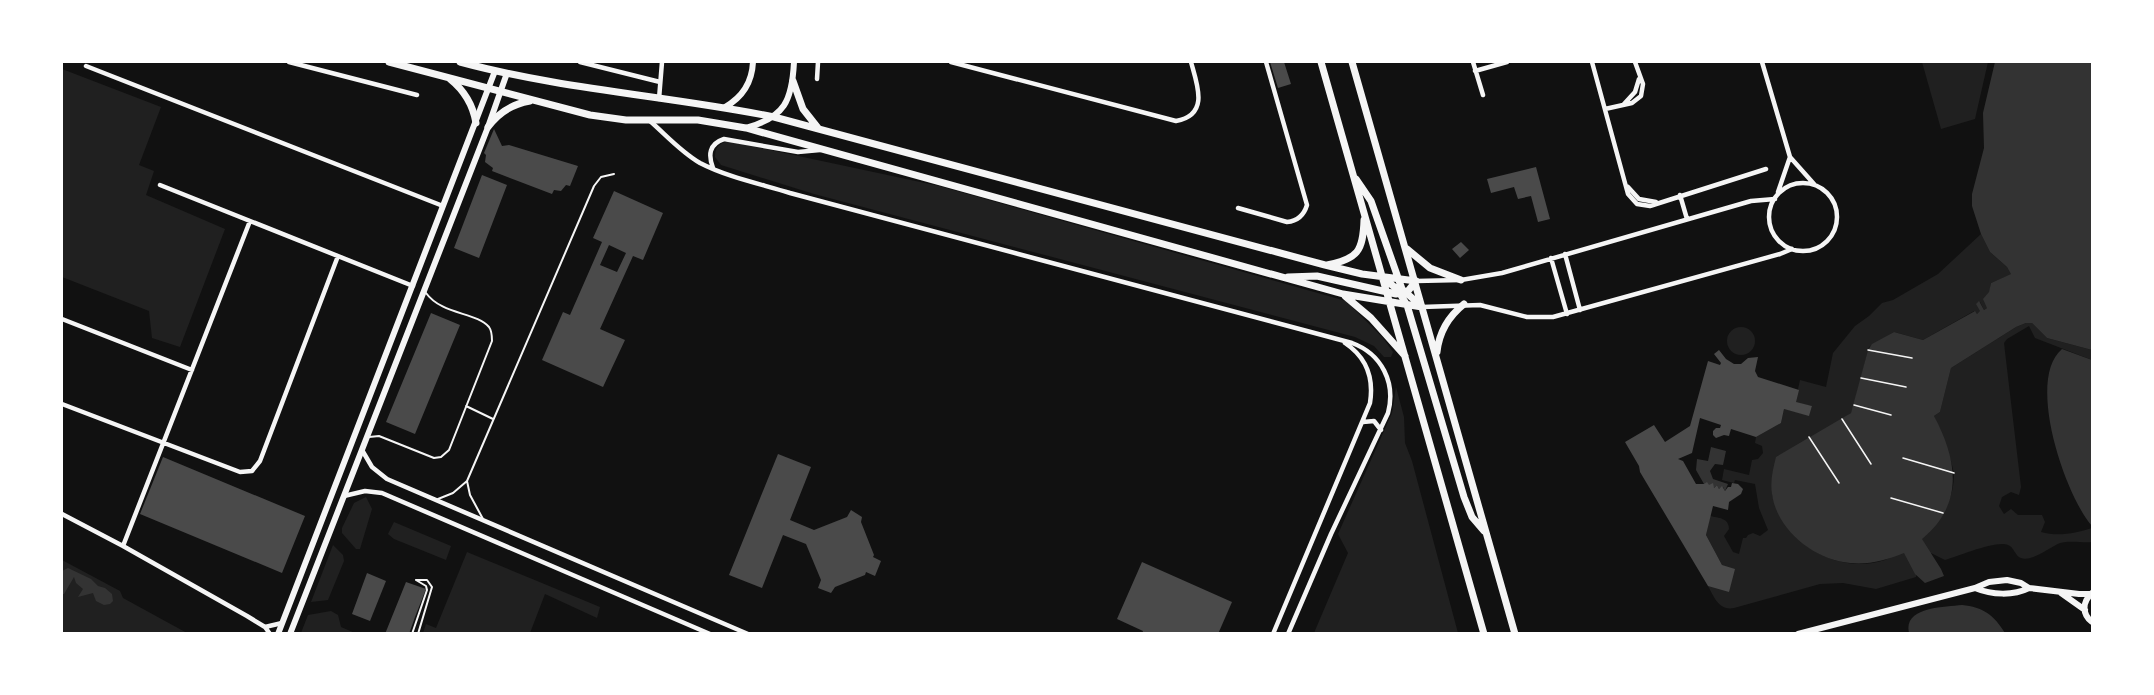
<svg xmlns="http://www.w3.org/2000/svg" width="2154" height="695" font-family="'Varela Round',sans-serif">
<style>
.green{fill:#202020}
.water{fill:#333}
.building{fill:#4a4a4a;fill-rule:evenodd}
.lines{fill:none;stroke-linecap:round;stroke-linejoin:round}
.path{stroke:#f5f5f5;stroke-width:1.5}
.service{stroke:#f5f5f5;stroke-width:2}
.minor{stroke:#f5f5f5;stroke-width:4.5}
.tertiary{stroke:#f5f5f5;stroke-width:6}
.secondary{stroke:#f5f5f5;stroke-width:7}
</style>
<rect width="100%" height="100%" fill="#111"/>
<path class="green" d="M1922 62H1988L1975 119 1941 129Z
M62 69 161 107 139 165 154 171 146 195 225 229 180 347 152 338 149 311 62 277Z
M728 141 939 186 1346 301 1383 338 1393 352 1391 357H1384L1374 346 1355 337 814 194 721 165 715 157C715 147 719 144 728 141Z
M1981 234 1990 252 2007 267 2012 274 1991 283 1987 308 1984 310 1980 302 1981 311 1977 314 1974 311 1923 340 1894 332 1869 347 1853 408 1851 413 1842 419 1772 494C1783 542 1837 576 1885 560 1897 556 1910 541 1920 532 1940 515 1953 505 1954 476 1954 463 1939 430 1934 416L1940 412 1951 368 2016 327 2026 323H2032L2047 338 2092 350V360L2035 338 2029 326 2007 339 2004 343 2021 487 2019 495 2011 492 2002 497 1999 506 2004 514 2011 509 2018 515H2042L2045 522 2041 532C2058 537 2076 533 2092 528V542C2082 543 2070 540 2060 543 2050 547 2032 562 2021 558 2015 556 2014 547 2008 545 1996 540 1959 556 1945 560L1931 553 1917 570 1916 577 1876 589 1843 583 1820 584 1734 608C1719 611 1714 597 1708 586L1722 565 1706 535 1710 516C1719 518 1729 518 1729 529L1724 536 1733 552 1739 554 1743 538H1746L1748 535 1753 533 1760 536 1768 530 1759 508 1755 484 1735 480 1734 483 1722 480 1724 469 1749 475 1752 460 1758 459 1763 453 1762 446 1755 443 1756 437 1781 423 1784 409 1809 415 1812 406 1795 403 1800 380 1826 387 1833 353 1855 326 1869 316 1882 303 1893 300 1938 274Z
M1727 341a14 14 0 1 1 28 0a14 14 0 1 1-28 0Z
M1396 387 1404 417 1405 443 1412 461 1458 633H1314L1348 553 1338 534 1392 413Z
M366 497 372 509 360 549H356L342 533V528L354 503Z
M394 522 451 546 446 560 394 539 388 534Z
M333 545 343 555 344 561 328 600 311 602Z
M467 552 600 607 597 618 545 594 530 633H423L426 624 436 628Z
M62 560 120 591 123 598 187 633H62Z
M331 611 338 615 341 627 355 633H301L308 615Z"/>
<path class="water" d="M1995 62H2092V350L2047 338 2032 323H2026L2016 327 1951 368 1940 412 1934 416C1957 459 1965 504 1922 539L1941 569 1944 576 1925 583 1915 574 1904 553C1886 560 1869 565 1850 563 1814 560 1777 530 1772 494 1770 481 1773 469 1776 457L1851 413 1868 350 1872 344 1894 332 1923 340 1975 311 1977 314 1980 311 1976 304 1979 301 1984 310 1987 308 1983 299 1989 292 1991 283 2011 274 2007 267 1990 252 1981 234 1972 206V194L1984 148 1983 113Z
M2062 349 2092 360V526C2066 497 2025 380 2062 349Z
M1711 447 1726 451 1723 465 1715 464 1710 471 1713 479 1728 484 1725 491 1723 487 1719 489 1717 485 1714 488 1704 484 1696 470 1697 459 1708 461Z
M68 568 91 579 98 586 105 588 112 594 113 601 110 604 104 605 96 601 93 593 78 597 83 589 76 583 74 577 64 594H62V571Z
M1962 605C1983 607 1994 615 2005 633H1909C1903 607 1944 607 1962 605Z"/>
<path class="building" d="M1270 62H1284L1291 84 1278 88Z
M494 129 502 146 509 145 578 166 570 186 566 185 561 191 554 190 552 194 492 171 493 168 485 162 486 155 484 153Z
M1536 167 1550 219 1538 222 1531 196 1518 199 1514 187 1491 193 1487 179Z
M482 175 507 185 479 258 454 248Z
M614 191 663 213 643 260 633 256 600 329 625 340 603 387 542 360 563 312 570 315 602 242 593 238ZM609 245 626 253 617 272 600 265Z
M1461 242 1469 250 1460 258 1452 249Z
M431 313 460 325 415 434 386 422Z
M1719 350 1726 359 1734 364H1741L1748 358 1758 357 1755 371 1758 377 1799 390 1796 402 1812 406 1809 416 1784 409 1781 423 1756 437 1731 429 1729 436 1724 435 1716 438 1713 435V431L1716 428H1720L1721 425 1700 418 1692 453 1678 459 1683 461 1696 484H1704L1707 482 1709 485 1713 483 1714 488 1717 485 1719 489 1722 486 1725 491 1728 487H1731L1732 483 1738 484 1743 489 1741 494 1729 502 1728 510 1713 506 1706 535 1722 565 1735 569 1729 592 1708 586 1640 472 1639 466 1625 442 1654 425 1665 442 1690 426 1708 361 1720 365 1721 363 1714 354Z
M778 454 811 467 790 520 814 530 847 517 851 510 862 517 861 522 874 555 873 557 881 561 875 576 866 572 865 575 835 587 831 593 818 588 821 580 806 544 783 535 762 588 729 575Z
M163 457 305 516 282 573 140 514Z
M1142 562 1232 602 1218 634H1142L1143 631 1117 619Z
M367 573 386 581 370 621 352 614Z
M406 582 426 589 415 617 409 634H385Z"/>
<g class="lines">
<path class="path" d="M1868 350 1912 358
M1861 378 1906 387
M1854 405 1891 415
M1842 419 1871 464
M1809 437 1839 483
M1903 458 1954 473
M1891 498 1943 513"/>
<path class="service" d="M466 406 493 419
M369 437 379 436 434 458 441 457 449 450 492 341C492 336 492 331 489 327 476 312 442 315 426 293
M467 481 470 495 483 519
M438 499 453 493 467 481 594 186 601 177 614 174
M416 580H427L432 587 418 634
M412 634 427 590 426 586 416 580"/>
<path class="minor" d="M289 62 417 95
M580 62 660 82
M951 62 1176 121C1210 115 1197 84 1191 62
M1473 62 1483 95
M1592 62 1628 194 1637 204 1650 206 1766 169
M1762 62 1790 157 1814 184
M86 66 443 206
M1475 71 1507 62
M817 79 818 62
M659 99 662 62
M1624 104 1635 92 1639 79
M1605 109 1632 103 1641 96 1643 84 1635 62
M650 121C666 135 681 152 700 163 727 177 761 184 790 193L1352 343C1382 354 1396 383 1388 413L1331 534 1288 634
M713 168C708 155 709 144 724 139L798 152 820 150
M1769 217a34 34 0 1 1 68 0a34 34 0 1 1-68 0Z
M160 185 413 286
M1628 187 1639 199 1656 202
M1778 192 1790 157
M1680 195 1687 219
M1238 208 1287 222C1298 221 1304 215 1307 205L1266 62
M1565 254 1580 310
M1551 258 1567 314
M1416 281 1461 280 1502 273 1751 201 1775 199
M1422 307 1480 305 1527 317H1553L1780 254 1792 249
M62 319 192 370
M62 404 240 472 252 471 260 461 338 256
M1363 422 1374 421 1381 430
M362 450 372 467 387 479 748 634
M344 496 365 491 382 493 710 634
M62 514 123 546 247 616 265 627 270 634
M123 546 250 221
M265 627 282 623
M1273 634 1370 403C1374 378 1366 357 1345 343"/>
<path class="tertiary" d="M725 107C743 97 752 82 753 62
M746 128C785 117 792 101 794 62
M1975 588C1992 595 2013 596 2029 588
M2061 593 2085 610
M2092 593C2082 602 2082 614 2092 622
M278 634 495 71
M290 634 488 127 507 73
M1798 634 1975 588 1989 582 2007 580 2021 583 2029 588 2079 594H2092"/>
<path class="secondary" d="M389 62 590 115 626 120H698L746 128 1343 294 1422 307
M460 62C564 90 670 96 774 117L1325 265 1362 274 1416 281
M1321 62 1484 634
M1352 62 1515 634
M450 79C465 91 473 105 476 123
M793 81 803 109 818 128
M488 127C499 112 512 104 530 101
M1356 179 1371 201 1402 289 1420 305
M1407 249 1430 268 1461 280
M1327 265C1358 259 1363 251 1364 220
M1288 277 1317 276 1396 294 1408 291 1416 281
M1383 278 1397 289 1407 305 1464 497 1472 517 1484 531
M1345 296 1371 318 1405 356
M1437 352C1439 333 1449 316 1464 304"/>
</g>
<rect width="2154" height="695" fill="none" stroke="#ffffff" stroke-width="126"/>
</svg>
